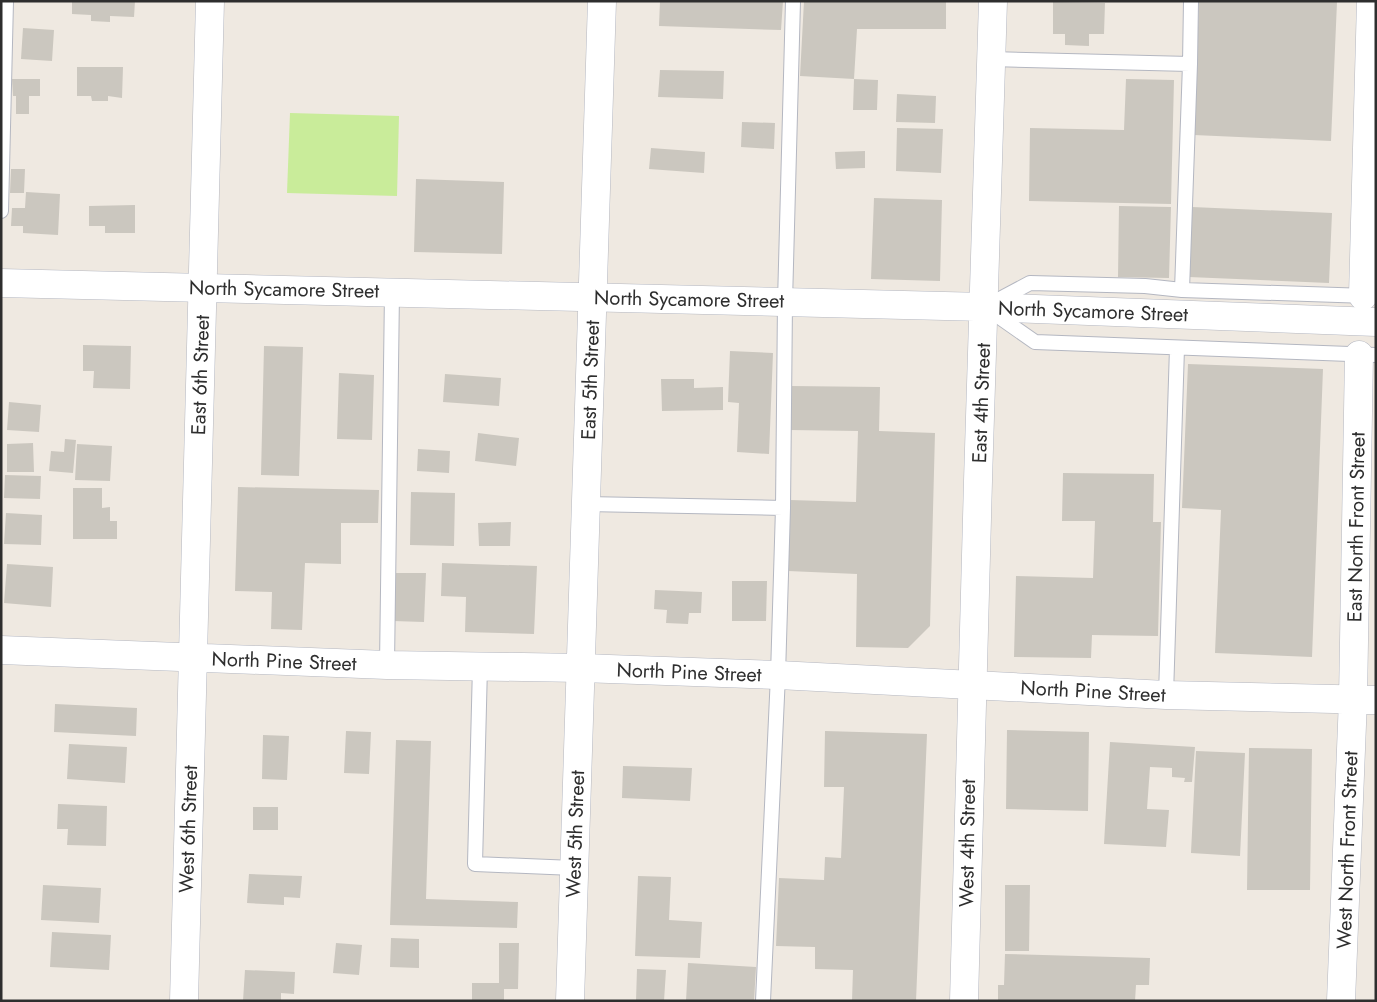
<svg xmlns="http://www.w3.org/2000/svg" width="1377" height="1002" font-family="Jost,sans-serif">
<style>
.pitch{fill:#c9ec9a}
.building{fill:#cbc7bf}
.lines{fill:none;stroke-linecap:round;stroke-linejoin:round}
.lane-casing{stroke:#b4b7c1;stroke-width:16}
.street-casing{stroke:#b4b7c1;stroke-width:29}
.secondary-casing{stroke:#b4b7c1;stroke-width:29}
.lane{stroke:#fff;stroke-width:14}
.street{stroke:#fff;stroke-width:28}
.secondary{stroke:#fff;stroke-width:28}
.labels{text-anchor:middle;stroke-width:4.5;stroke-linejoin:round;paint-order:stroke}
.street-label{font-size:20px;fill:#2e2e2e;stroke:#fff}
</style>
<rect width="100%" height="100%" fill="#efe9e1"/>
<path class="pitch" d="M290 113 399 116 397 196 287 193Z"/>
<path class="building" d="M72 1H135L134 17 110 16V22L91 21V15L72 14Z
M660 1H783L781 30 659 26Z
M804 1H946V29H857L854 79 878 80 877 110H853L854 79 800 76Z
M1199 1 1337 2 1331 141 1194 135Z
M1053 2 1105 3 1104 34H1089V46L1065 45V34H1053Z
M23 28 54 30 52 61 21 59Z
M77 67H123L122 98 108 96V101H92L91 96H77Z
M660 70 724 71 723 99 658 97Z
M12 79H40V96H29V114H16V96H13Z
M1126 79 1174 80 1171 204 1029 201 1030 128 1124 130Z
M897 94 936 96 935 123 896 122Z
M742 122 775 123 774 149 741 147Z
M897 128 943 129 941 173 896 171Z
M651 148 705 152 704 173 649 169Z
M865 151V168L836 169 835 152Z
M11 169H25L24 193H10Z
M416 179 504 182 502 254 414 252Z
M26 192 60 194 58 235 23 233V226H11L12 208H25Z
M874 198 942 200 940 281 871 279Z
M135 205V233H105V226H89V206Z
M1119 206 1171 207 1169 278 1118 277Z
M1192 207 1332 213 1329 283 1189 277Z
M83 345 131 346 130 389 93 388 94 371H83Z
M264 346 303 347 299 476 261 475Z
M730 351 773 353 769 454 737 452 739 403 728 402Z
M1188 364 1323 369 1312 657 1215 653 1221 510 1182 508Z
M339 373 374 375 372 440 337 439Z
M445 374 501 378 499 406 443 402Z
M661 379H694V388L723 387V410L662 411Z
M791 386 880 387 879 431 935 433 930 626 908 648 856 647 857 574 788 571 790 500 856 502 858 431 790 430Z
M9 402 41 405 39 432 7 430Z
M478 433 519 438 516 466 475 461Z
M65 439 76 440 73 473 49 471 51 451 64 452Z
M33 443 34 472H7V444Z
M77 444 112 446 110 481 75 480Z
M418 449 450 451 449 473 417 471Z
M1063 473 1154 474 1153 522H1161L1158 636 1092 635 1091 658 1014 657 1016 576 1093 578 1095 521H1062Z
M5 475 41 476 40 499 4 498Z
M238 487 379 490 378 523H341V564L305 563 302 630 271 629 272 592 235 591Z
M73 488H102V508L110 507V521H117V539H73Z
M411 492 455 493 454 546 410 545Z
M6 513 42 515 41 545 4 544Z
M511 522 510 546H479L478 523Z
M442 563 537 566 534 634 465 632 466 597 441 596Z
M7 564 53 567 51 607 4 603Z
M395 573H426L424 622 393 621Z
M732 581H767L766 621H732Z
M655 590 702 592 701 613H689L688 624 666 623 667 610 654 609Z
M55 704 137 708 136 736 54 732Z
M1007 730 1089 732 1088 811 1006 809Z
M346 731 371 732 369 774 344 773Z
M825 731 927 734 916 1001H852L853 970 815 969V947L776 946 779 878 824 880 825 857 841 858 844 787H824Z
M263 735 289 736 287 780 262 779Z
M396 740 431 741 426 899 518 902 517 928 390 925Z
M1110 742 1195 747 1192 782H1184L1185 778 1172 777V768L1150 767 1147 809 1169 810 1166 847 1104 844Z
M69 744 127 747 125 783 67 779Z
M1249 748 1312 749 1310 890H1247Z
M1196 751 1245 753 1240 856 1191 853Z
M623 766 692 768 690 801 622 798Z
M58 804 107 806 106 846 67 845 68 829H57Z
M253 807H278V830H253Z
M249 874 302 876 300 898 284 897V905L247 903Z
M638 876 671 877 669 920 702 922 700 958 635 956Z
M43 885 101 888 99 923 41 920Z
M1005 885H1030L1029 951H1005Z
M52 932 111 935 109 970 50 967Z
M391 938 419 939V968L390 967Z
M336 943 362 945 359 975 333 973Z
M499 943H519L518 989H504V1001H472V983H499Z
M1005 954 1150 958 1149 985H1136L1135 1001H998V985H1004Z
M688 963 756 967 754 1001H686Z
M637 969 666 970 664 1001H636Z
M245 970 295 972 294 994 281 993V1001H243Z"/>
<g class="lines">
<g class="lane-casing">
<path id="lane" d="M991 59 1190 64 1191 1
M1 211 6 1
M1182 290 1190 64
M1368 296 1182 290 1145 286 1030 283 985 307 1035 342 1376 355
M586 504 783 508
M387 665 392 292
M480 666 475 864 574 868
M1166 695 1177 348
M763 1001 778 675 783 508 785 302 793 1"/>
</g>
<g class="street-casing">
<path id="street" d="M1363 296 1371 1
M1 650 387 665 581 668 778 675 1166 695 1376 700
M184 1001 210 1
M570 1001 602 1
M1341 1001 1353 699 1359 355"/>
</g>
<g class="secondary-casing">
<path id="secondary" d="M1 283 985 307 1376 322
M964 1001C971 668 983 334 993 1"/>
</g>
<use href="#lane" class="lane"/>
<use href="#street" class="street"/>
<use href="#secondary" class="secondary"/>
</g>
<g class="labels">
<g class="street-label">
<text transform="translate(284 289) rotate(1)" y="7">North Sycamore Street</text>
<text transform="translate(689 299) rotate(1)" y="7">North Sycamore Street</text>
<text transform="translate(1093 311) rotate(2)" y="7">North Sycamore Street</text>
<text transform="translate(200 375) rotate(-88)" y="7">East 6th Street</text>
<text transform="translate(590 380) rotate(-88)" y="7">East 5th Street</text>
<text transform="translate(981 403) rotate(-88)" y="7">East 4th Street</text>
<text transform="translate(1356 527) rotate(-89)" y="7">East North Front Street</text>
<text transform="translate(284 661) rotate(2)" y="7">North Pine Street</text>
<text transform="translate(689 672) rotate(2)" y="7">North Pine Street</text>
<text transform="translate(1093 691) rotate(3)" y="7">North Pine Street</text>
<text transform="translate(188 829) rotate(-88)" y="7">West 6th Street</text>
<text transform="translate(575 834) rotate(-88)" y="7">West 5th Street</text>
<text transform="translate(967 843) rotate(-89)" y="7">West 4th Street</text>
<text transform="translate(1347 850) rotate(-88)" y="7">West North Front Street</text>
</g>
</g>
<rect width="1377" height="1002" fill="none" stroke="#2e2e2e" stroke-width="5"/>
</svg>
